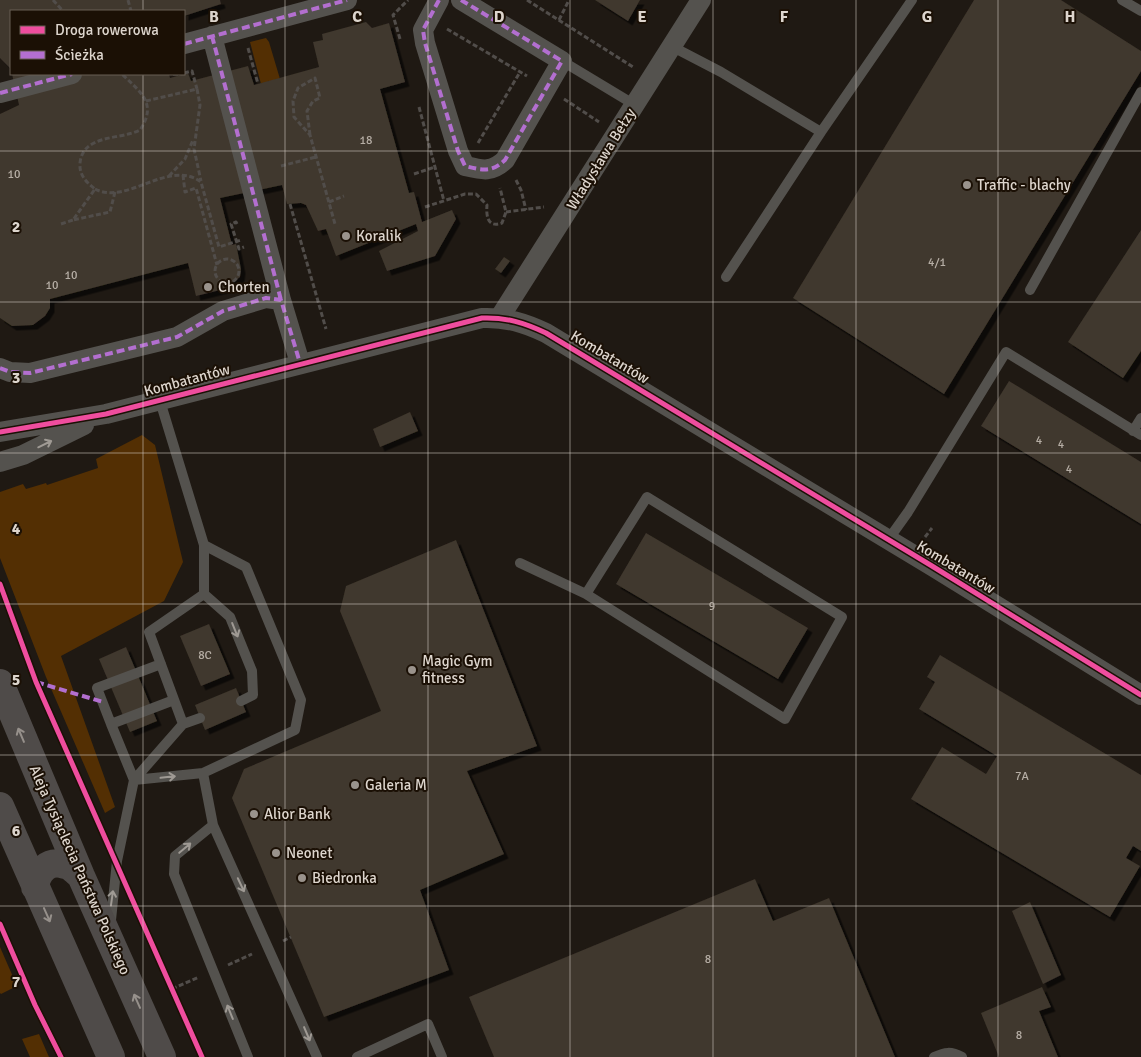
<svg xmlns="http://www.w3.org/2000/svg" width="1141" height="1057" font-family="Signika,sans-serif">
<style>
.green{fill:#532f03}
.building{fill:#3f372d;filter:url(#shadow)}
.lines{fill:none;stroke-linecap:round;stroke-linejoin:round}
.path{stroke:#514d4a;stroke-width:3;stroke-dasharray:5 2.5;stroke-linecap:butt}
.lane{stroke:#54524e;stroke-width:10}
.street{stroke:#54524e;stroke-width:20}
.secondary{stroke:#4f4b49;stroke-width:28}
.quiet{stroke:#b36fd0;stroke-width:4;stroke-dasharray:8 4;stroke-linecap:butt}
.cycleway-casing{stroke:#1b1005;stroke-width:8}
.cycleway{stroke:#ef4d9e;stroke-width:5}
.oneway{stroke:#9f9a94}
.oneway2{stroke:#96908b}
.grid{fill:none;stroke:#ddd5cd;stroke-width:1;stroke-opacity:0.55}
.poi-dot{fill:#9a938c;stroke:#1b1005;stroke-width:2}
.labels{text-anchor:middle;stroke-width:4;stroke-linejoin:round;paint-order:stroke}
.number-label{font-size:12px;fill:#b6aea5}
.street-label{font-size:15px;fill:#ddd5cd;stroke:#1b1005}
.poi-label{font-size:15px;fill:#ddd5cd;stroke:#1b1005;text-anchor:start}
.grid-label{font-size:16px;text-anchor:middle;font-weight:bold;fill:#ddd5cd;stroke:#1b1005;stroke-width:4;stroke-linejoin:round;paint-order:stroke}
</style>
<defs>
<filter id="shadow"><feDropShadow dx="4.5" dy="4.5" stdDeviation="0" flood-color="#0009"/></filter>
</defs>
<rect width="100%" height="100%" fill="#1f1913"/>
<path class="green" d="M266 38 269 42 280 79 261 84 250 42Z
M142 435 155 445 183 562 164 601 61 656 115 807 105 813 46 677 0 558V492L23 484 26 489 46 483 47 485 98 468 96 459Z
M0 947 17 986 1 994 0 993Z
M39 1034 49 1057H30L22 1039Z"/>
<path class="building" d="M0 0H220L221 4 184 16V11H11V69L0 58Z
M595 0H640L628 21Z
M974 0H1061L1141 51V71L944 394 793 298Z
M366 22 372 28 389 23 405 82 380 89 409 193 414 192 422 222 452 210 456 219 435 256 387 271 379 251 418 231 416 224 336 256 326 229 318 231 306 205 301 203 287 204 282 185 220 198 232 245 236 244 241 269 240 277 231 284 232 287 196 296 188 263 50 299V308L45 316 33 325 12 326 0 318V114L19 105 12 74H169L170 78 188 73 191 81 248 66 254 85 319 67 313 42 323 40 322 34Z
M1141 230V351L1123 378 1068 342Z
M504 257 510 261 501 273 495 269Z
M1009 381 1141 462V524L981 426Z
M410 412 418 431 380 447 373 429Z
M646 533 808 628 778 679 616 584Z
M456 540 537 746 467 771 504 854 420 890 449 970 324 1017 232 798 244 769 381 711 340 611 346 586Z
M209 624 230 674 201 686 180 636Z
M126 647 157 721 130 732 99 659Z
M940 655 1141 775V851L1133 846 1126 858 1140 866 1110 917 911 799 942 747 986 774 997 756 919 709 935 682 927 677Z
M236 688 246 712 205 730 195 705Z
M755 879 773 921 829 898 895 1057H494L469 997Z
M1030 902 1061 975 1043 984 1012 911Z
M1042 987 1051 1007 1039 1011 1058 1057H999L981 1013Z"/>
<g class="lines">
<path class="path" d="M53 0 63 11
M128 0 131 11
M527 0 633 67
M559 20 569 0
M447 29 527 76
M400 39 393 15 408 0
M248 48 258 84
M184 73 192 71 197 89
M173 74H180
M564 99 599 122
M146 101 197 89 200 105 194 149 201 181
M419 107 444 201
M310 135 307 111 313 101 320 98 315 78 298 88 293 101 294 117 310 135 335 224
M478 143 520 72
M281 166 316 157
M414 174 435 167
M183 175 185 192 196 188 217 265
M169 176 185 159 193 140
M516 180 521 190 526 210
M95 189C127 206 169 158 201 182L219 247 241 240
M115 192 110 212 73 220 95 189C86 182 79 175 80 163 83 134 120 140 140 130 158 103 140 92 122 74
M329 202 344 196
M290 204 326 329
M425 207 465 194H476L487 205C486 217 488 228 502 223L506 212 500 188
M506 212 544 207
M61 224 73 220
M237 224 236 222 231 224 239 249 244 247
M215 271a12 12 0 1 1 24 0a12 12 0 1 1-24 0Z
M925 537 932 528
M283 941 291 937
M228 965 252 954
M172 989 199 977"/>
<path class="lane" d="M1122 0 1141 11
M671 46 721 72 821 132 912 0
M562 61 635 105
M726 277 821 132
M1030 290 1141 92
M1133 431 1141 418
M888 540 908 512 1006 352 1141 435
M204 545 246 567 301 700 295 730 203 773 213 825 317 1057
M520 563 586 594 785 719 842 617 647 497 586 594
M204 594 230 617 252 671 253 695 241 701
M111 724 97 688 161 664
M183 724 200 718
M134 780 111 724 174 700
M134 780 203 773
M213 825 175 856 174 874 248 1057
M111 920 117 861 134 780 183 724 149 632 204 594V545L160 401
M357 1057 428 1024 442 1057
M934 1057C945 1052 951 1051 962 1057"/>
<path class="street" d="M439 0 423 30 425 43 458 151 465 166C482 170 491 173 505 160L562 61 461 0
M212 36 281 300
M184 44 347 0
M0 93 72 74
M500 317 701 0
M0 368 10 372 30 373 177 337 223 311 266 298 281 300 300 363
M0 432 106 414 482 318C506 317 525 323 546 333L932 566 1141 695
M0 462 23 455 84 425"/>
<path class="secondary" d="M0 683 81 876 162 1057
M0 806 111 1057
M35 887C37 872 48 859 65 865 71 866 77 873 81 876"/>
<path class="quiet" d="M439 0 423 30 425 43 458 151 465 166C482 170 491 173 505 160L562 61 461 0
M212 36 281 300
M184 44 347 0
M0 93 72 74
M0 368 10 372 30 373 177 337 223 311 266 298 281 300 300 363
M36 682 103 702"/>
<g class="cycleway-casing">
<path id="cycleway" d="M0 432 106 414 482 318C506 317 525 323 546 333L932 566 1141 695
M0 584 36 682 202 1057
M0 924 35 1005 61 1057"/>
</g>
<use href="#cycleway" class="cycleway"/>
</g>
<defs><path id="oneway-shaft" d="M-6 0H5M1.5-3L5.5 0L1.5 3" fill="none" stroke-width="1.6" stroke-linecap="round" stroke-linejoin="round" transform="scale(1.25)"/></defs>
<g class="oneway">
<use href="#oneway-shaft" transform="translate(45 444) rotate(-26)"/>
<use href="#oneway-shaft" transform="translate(235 630) rotate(68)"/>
<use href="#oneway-shaft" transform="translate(168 777) rotate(-6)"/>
<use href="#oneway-shaft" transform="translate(185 848) rotate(-40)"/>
<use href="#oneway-shaft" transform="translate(241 885) rotate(65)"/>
<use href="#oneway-shaft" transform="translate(112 898) rotate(-82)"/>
<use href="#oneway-shaft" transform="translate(230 1012) rotate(-112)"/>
<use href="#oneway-shaft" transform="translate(307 1034) rotate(67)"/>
</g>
<g class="oneway2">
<use href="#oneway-shaft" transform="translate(21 735) rotate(-113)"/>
<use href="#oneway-shaft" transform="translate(47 915) rotate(66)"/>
<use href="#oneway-shaft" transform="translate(137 1001) rotate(-114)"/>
</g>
<path class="grid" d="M143 0V11M285 0V1057M428 0V1057M570 0V1057M713 0V1057M856 0V1057M998 0V1057M143 74V1057M0 151H1141M0 302H1141M0 453H1141M0 604H1141M0 755H1141M0 906H1141"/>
<g class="poi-dot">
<circle cx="967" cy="185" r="5"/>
<circle cx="346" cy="236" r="5"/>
<circle cx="208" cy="287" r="5"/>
<circle cx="412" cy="670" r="5"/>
<circle cx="355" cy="785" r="5"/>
<circle cx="254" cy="814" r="5"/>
<circle cx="276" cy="853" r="5"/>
<circle cx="302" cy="878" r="5"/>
</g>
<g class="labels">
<g class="number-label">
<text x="366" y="144">18</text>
<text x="14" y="178">10</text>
<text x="937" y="266">4/1</text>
<text x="71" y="279">10</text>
<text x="52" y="289">10</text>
<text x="1039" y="444">4</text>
<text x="1061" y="448">4</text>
<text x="1069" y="473">4</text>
<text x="712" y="610">9</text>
<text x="205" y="659">8C</text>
<text x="1022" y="780">7A</text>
<text x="708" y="963">8</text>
<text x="1019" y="1039">8</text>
</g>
<g class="street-label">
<text transform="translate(601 159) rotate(-58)" y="5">Władysława Bełzy</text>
<text transform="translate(610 357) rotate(31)" y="5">Kombatantów</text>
<text transform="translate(187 380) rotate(-15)" y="5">Kombatantów</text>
<text transform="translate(956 567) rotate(31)" y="5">Kombatantów</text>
<text transform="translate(80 870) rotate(66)" y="5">Aleja Tysiąclecia Państwa Polskiego</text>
</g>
<g class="poi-label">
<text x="977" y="190">Traffic - blachy</text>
<text x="356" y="241">Koralik</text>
<text x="218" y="292">Chorten</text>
<text x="422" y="666">Magic Gym<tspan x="422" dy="17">fitness</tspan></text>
<text x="365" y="790">Galeria M</text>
<text x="264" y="819">Alior Bank</text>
<text x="286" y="858">Neonet</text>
<text x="312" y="883">Biedronka</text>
</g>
</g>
<g class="grid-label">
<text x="214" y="22">B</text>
<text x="357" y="22">C</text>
<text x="499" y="22">D</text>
<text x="642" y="22">E</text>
<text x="784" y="22">F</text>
<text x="927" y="22">G</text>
<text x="1070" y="22">H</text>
<text x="16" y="232">2</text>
<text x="16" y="383">3</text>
<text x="16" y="534">4</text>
<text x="16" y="685">5</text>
<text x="16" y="836">6</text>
<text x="16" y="987">7</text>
</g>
<rect x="10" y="10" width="175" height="65" fill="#1b1005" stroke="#695f55"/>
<rect x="20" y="26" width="25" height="8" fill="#ef4d9e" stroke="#695f55"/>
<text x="55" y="35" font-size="15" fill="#ddd5cd">Droga rowerowa</text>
<rect x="20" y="51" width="25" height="8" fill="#b36fd0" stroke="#695f55"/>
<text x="55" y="60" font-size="15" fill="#ddd5cd">Ścieżka</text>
</svg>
